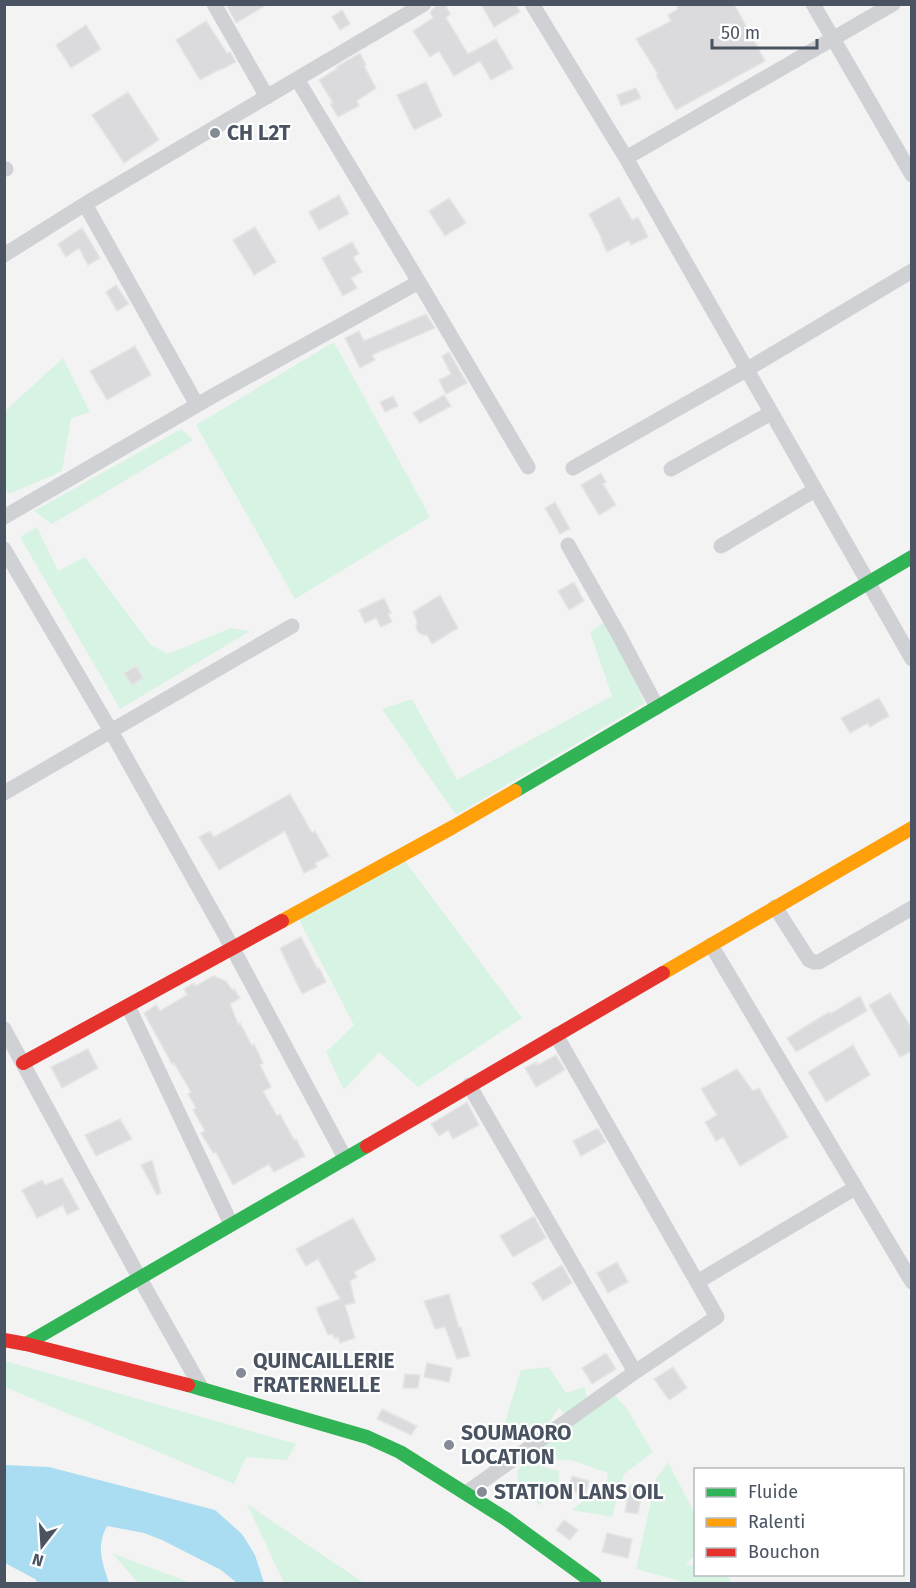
<svg xmlns="http://www.w3.org/2000/svg" width="916" height="1588" font-family="'Fira Sans',sans-serif">
<style>
.green{fill:#d7f3e4}
.water{fill:#aaddf2}
.building{fill:#dbdbdd;stroke:#e5e5e6;stroke-width:1.5}
.lines{fill:none;stroke-linecap:round;stroke-linejoin:round}
.street{stroke:#cfd1d4;stroke-width:15}
.fast{stroke:#30b455;stroke-width:14}
.slow{stroke:#ff9f0a;stroke-width:14}
.jam{stroke:#e5322d;stroke-width:14}
.poi-dot{fill:#858b94;stroke:#fff;stroke-width:2}
.labels{text-anchor:middle;stroke-width:4.5;stroke-linejoin:round;paint-order:stroke}
.poi-label{font-size:21px;font-weight:bold;fill:#495361;stroke:#fff;text-anchor:start}
</style>
<rect width="100%" height="100%" fill="#f4f3f3"/>
<path class="green" d="M334 342 430 517 295 599 196 425Z
M63 358 90 412 71 418 62 471 9 494 4 486 5 411Z
M181 429 193 440 52 524 34 511Z
M37 527 58 571 85 557 150 644 168 654 231 628 250 631 120 709 20 537Z
M606 620 645 703 456 815 382 709 412 699 457 780 612 696 590 632Z
M401 856 522 1018 418 1087 379 1052 344 1090 326 1052 354 1025 296 914Z
M5 1361 296 1444 287 1460 246 1457 234 1484 5 1387Z
M549 1367 566 1393 585 1387 587 1403 614 1395 625 1406 653 1452 624 1474 612 1517 572 1510 584 1500 604 1495 608 1473 571 1460 547 1459 546 1468 559 1471 558 1487 538 1506 535 1496 520 1489 517 1479 518 1470 539 1443 572 1425 559 1407 547 1426 520 1434 504 1426 521 1370Z
M668 1462 695 1514V1555L686 1564 695 1567 696 1574 726 1575 732 1583H686L636 1569 656 1479Z
M247 1504 364 1583H284Z
M112 1553 191 1583H138Z"/>
<path class="water" d="M5 1465 49 1467 215 1510 242 1534 255 1555 264 1583H237L221 1570 162 1540 144 1533 107 1526C96 1547 102 1562 109 1583H38L35 1579 5 1563Z"/>
<path class="building" d="M226 4H268L236 23Z
M438 4H445L450 14 446 18 468 54 496 39 513 68 491 80 480 61 454 76 439 51 430 57 413 31 433 18 430 12Z
M481 4H516L520 12 494 27Z
M676 4H734L765 61 676 110 656 75 658 74 636 39 671 21 668 15 678 9Z
M342 10 350 24 340 30 332 17Z
M206 21 227 53 230 52 236 62 220 70V69L200 80 176 40Z
M86 25 101 49 71 68 56 45Z
M360 53 366 65 364 66 376 88 357 101 359 106 338 117 330 104 333 103 319 80 337 69 336 67Z
M426 82 442 116 414 130 397 95Z
M636 88 641 98 621 106 617 95Z
M128 92 159 140 124 163 92 115Z
M339 195 349 214 319 230 309 212Z
M619 197 632 220 638 217 648 237 631 245 629 240 607 252 601 239H602L589 214Z
M449 198 466 223 445 236 429 211Z
M255 227 276 262 254 275 233 240Z
M82 228 100 258 88 265 79 248 66 257 58 244Z
M352 242 359 254 353 257 362 272 351 278 357 288 343 296 322 258Z
M116 285 129 304 117 311 106 292Z
M426 314 435 328 372 355 375 360 360 368 345 338 359 331 364 341Z
M135 346 151 375 107 400 90 371Z
M449 352 467 383 446 394 439 380 451 374 442 356Z
M444 395 451 406 420 423 413 413Z
M393 396 398 406 385 412 380 402Z
M601 473 606 482 603 484 616 505 599 515 581 485Z
M555 502 570 529 560 534 545 508Z
M574 582 584 601 569 610 558 591Z
M440 595 458 628 432 644 427 635H423L418 632 416 627 417 621 413 612Z
M384 598 391 613 388 614 392 622 381 627 376 618 365 623 359 610Z
M136 666 143 678 132 685 124 673Z
M879 698 889 716 870 727 868 723 850 733 841 718Z
M290 794 312 833 315 831 329 856 315 863 317 867 304 873 285 831 219 870 199 837 210 831 214 837Z
M301 937 317 968H319L326 982 302 994 280 948Z
M213 976 226 981 232 990 234 989 240 998 230 1004 238 1024 240 1023 252 1046 254 1044 263 1063 260 1065 271 1087 263 1091 277 1116 280 1114 294 1140 296 1139 305 1156 274 1172 269 1164 233 1185 216 1152 213 1153 201 1133 205 1131 193 1110 196 1108 188 1094 191 1092 174 1063 172 1064 144 1013 156 1005 160 1011 187 995 184 989 194 983 196 986Z
M890 993 912 1029V1051L900 1057 869 1005Z
M860 996 867 1011 796 1052 787 1038 829 1012 830 1014Z
M853 1045 870 1075 826 1102 808 1072Z
M88 1049 98 1068 62 1088 51 1067Z
M556 1055 565 1070 536 1087 525 1068 536 1062 538 1065Z
M737 1069 753 1091 759 1088 788 1137 740 1166 723 1137 716 1141 705 1122 717 1115 701 1089Z
M467 1102 479 1125 453 1139 448 1130 439 1136 431 1124Z
M120 1119 132 1139 96 1156 85 1135Z
M598 1128 606 1142 581 1156 573 1141Z
M152 1160 161 1193 157 1195 141 1165Z
M62 1178 79 1209 67 1215 63 1205 37 1218 22 1190 42 1180 45 1185Z
M534 1216 546 1238 513 1257 500 1236Z
M353 1218 376 1260 354 1272 357 1277 350 1281 355 1303 345 1305 355 1338 340 1343 338 1337 334 1338 333 1334 328 1335 316 1308 340 1299 318 1259 306 1266 296 1249Z
M617 1262 628 1282 608 1293 597 1273Z
M562 1265 572 1283 543 1301 532 1283Z
M449 1294 459 1328 461 1327 470 1356 457 1359 445 1327 435 1329 424 1301Z
M606 1353 616 1369 592 1384 582 1368Z
M427 1363 452 1368 449 1382 424 1377Z
M673 1367 687 1388 669 1400 654 1379Z
M405 1374 420 1375 418 1388H403Z
M382 1409 417 1426 411 1435 377 1419Z
M572 1476 589 1481 585 1495 568 1490Z
M630 1486 643 1488 638 1514 625 1512Z
M564 1520 578 1530 570 1540 556 1530Z
M607 1533 632 1539 628 1558 602 1552Z"/>
<g class="lines">
<path class="street" d="M214 4 267 97
M532 4 626 158 912 659
M813 4 912 175
M297 79 419 282 528 467
M626 158 893 4
M4 169H6
M85 204 197 405
M4 255 85 204 424 4
M573 468 746 370 912 271
M671 469 771 413
M4 517 218 393 419 282
M568 545 620 637 657 707
M721 546 815 490
M4 549 111 731 232 947 345 1158
M4 793 292 626
M775 907 809 960 814 962H819L912 908
M711 945 912 1282
M128 1006 231 1224
M4 1029 139 1277 202 1389
M469 1085 635 1372
M697 1282 855 1188
M466 1493 635 1372 717 1317 556 1035"/>
<path class="fast" d="M515 791 912 557
M26 1344 367 1146
M188 1385 367 1437 400 1452 506 1519 595 1584"/>
<path class="slow" d="M282 921 453 827 515 791
M663 973 912 828"/>
<path class="jam" d="M23 1063 282 921
M367 1146 663 973
M4 1340 26 1344 188 1385"/>
</g>
<g class="poi-dot">
<circle cx="215" cy="133" r="6"/>
<circle cx="241" cy="1373" r="6"/>
<circle cx="449" cy="1445" r="6"/>
<circle cx="482" cy="1492" r="6"/>
</g>
<g class="labels">
<g class="poi-label">
<text x="227" y="140">CH L2T</text>
<text x="253" y="1368">QUINCAILLERIE<tspan x="253" dy="24">FRATERNELLE</tspan></text>
<text x="461" y="1440">SOUMAORO<tspan x="461" dy="24">LOCATION</tspan></text>
<text x="494" y="1499">STATION LANS OIL</text>
</g>
</g>
<rect width="916" height="1588" fill="none" stroke="#495361" stroke-width="12"/>
<rect x="694" y="1468" width="210" height="108" fill="#ffffff" stroke="#b6bac0" stroke-width="1.5"/>
<rect x="706" y="1488" width="30" height="9" fill="#30b455" stroke="#b6bac0" stroke-width="1.5"/>
<text x="748" y="1498" font-size="18" fill="#495361">Fluide</text>
<rect x="706" y="1518" width="30" height="9" fill="#ff9f0a" stroke="#b6bac0" stroke-width="1.5"/>
<text x="748" y="1528" font-size="18" fill="#495361">Ralenti</text>
<rect x="706" y="1548" width="30" height="9" fill="#e5322d" stroke="#b6bac0" stroke-width="1.5"/>
<text x="748" y="1558" font-size="18" fill="#495361">Bouchon</text>
<g transform="translate(42 1546) rotate(197)" stroke="#ffffff" stroke-width="4.5" paint-order="stroke">
<path d="M0-4.5L10 22L0 15L-10 22Z" fill="#495361"/>
<text y="-9" font-size="16" font-weight="bold" text-anchor="middle" fill="#495361">N</text>
</g>
<path d="M712 39v9h105v-9" fill="none" stroke="#495361" stroke-width="3"/>
<text x="721" y="39" font-size="18" fill="#495361" stroke="#ffffff" stroke-width="4.5" paint-order="stroke">50 m</text>
</svg>
